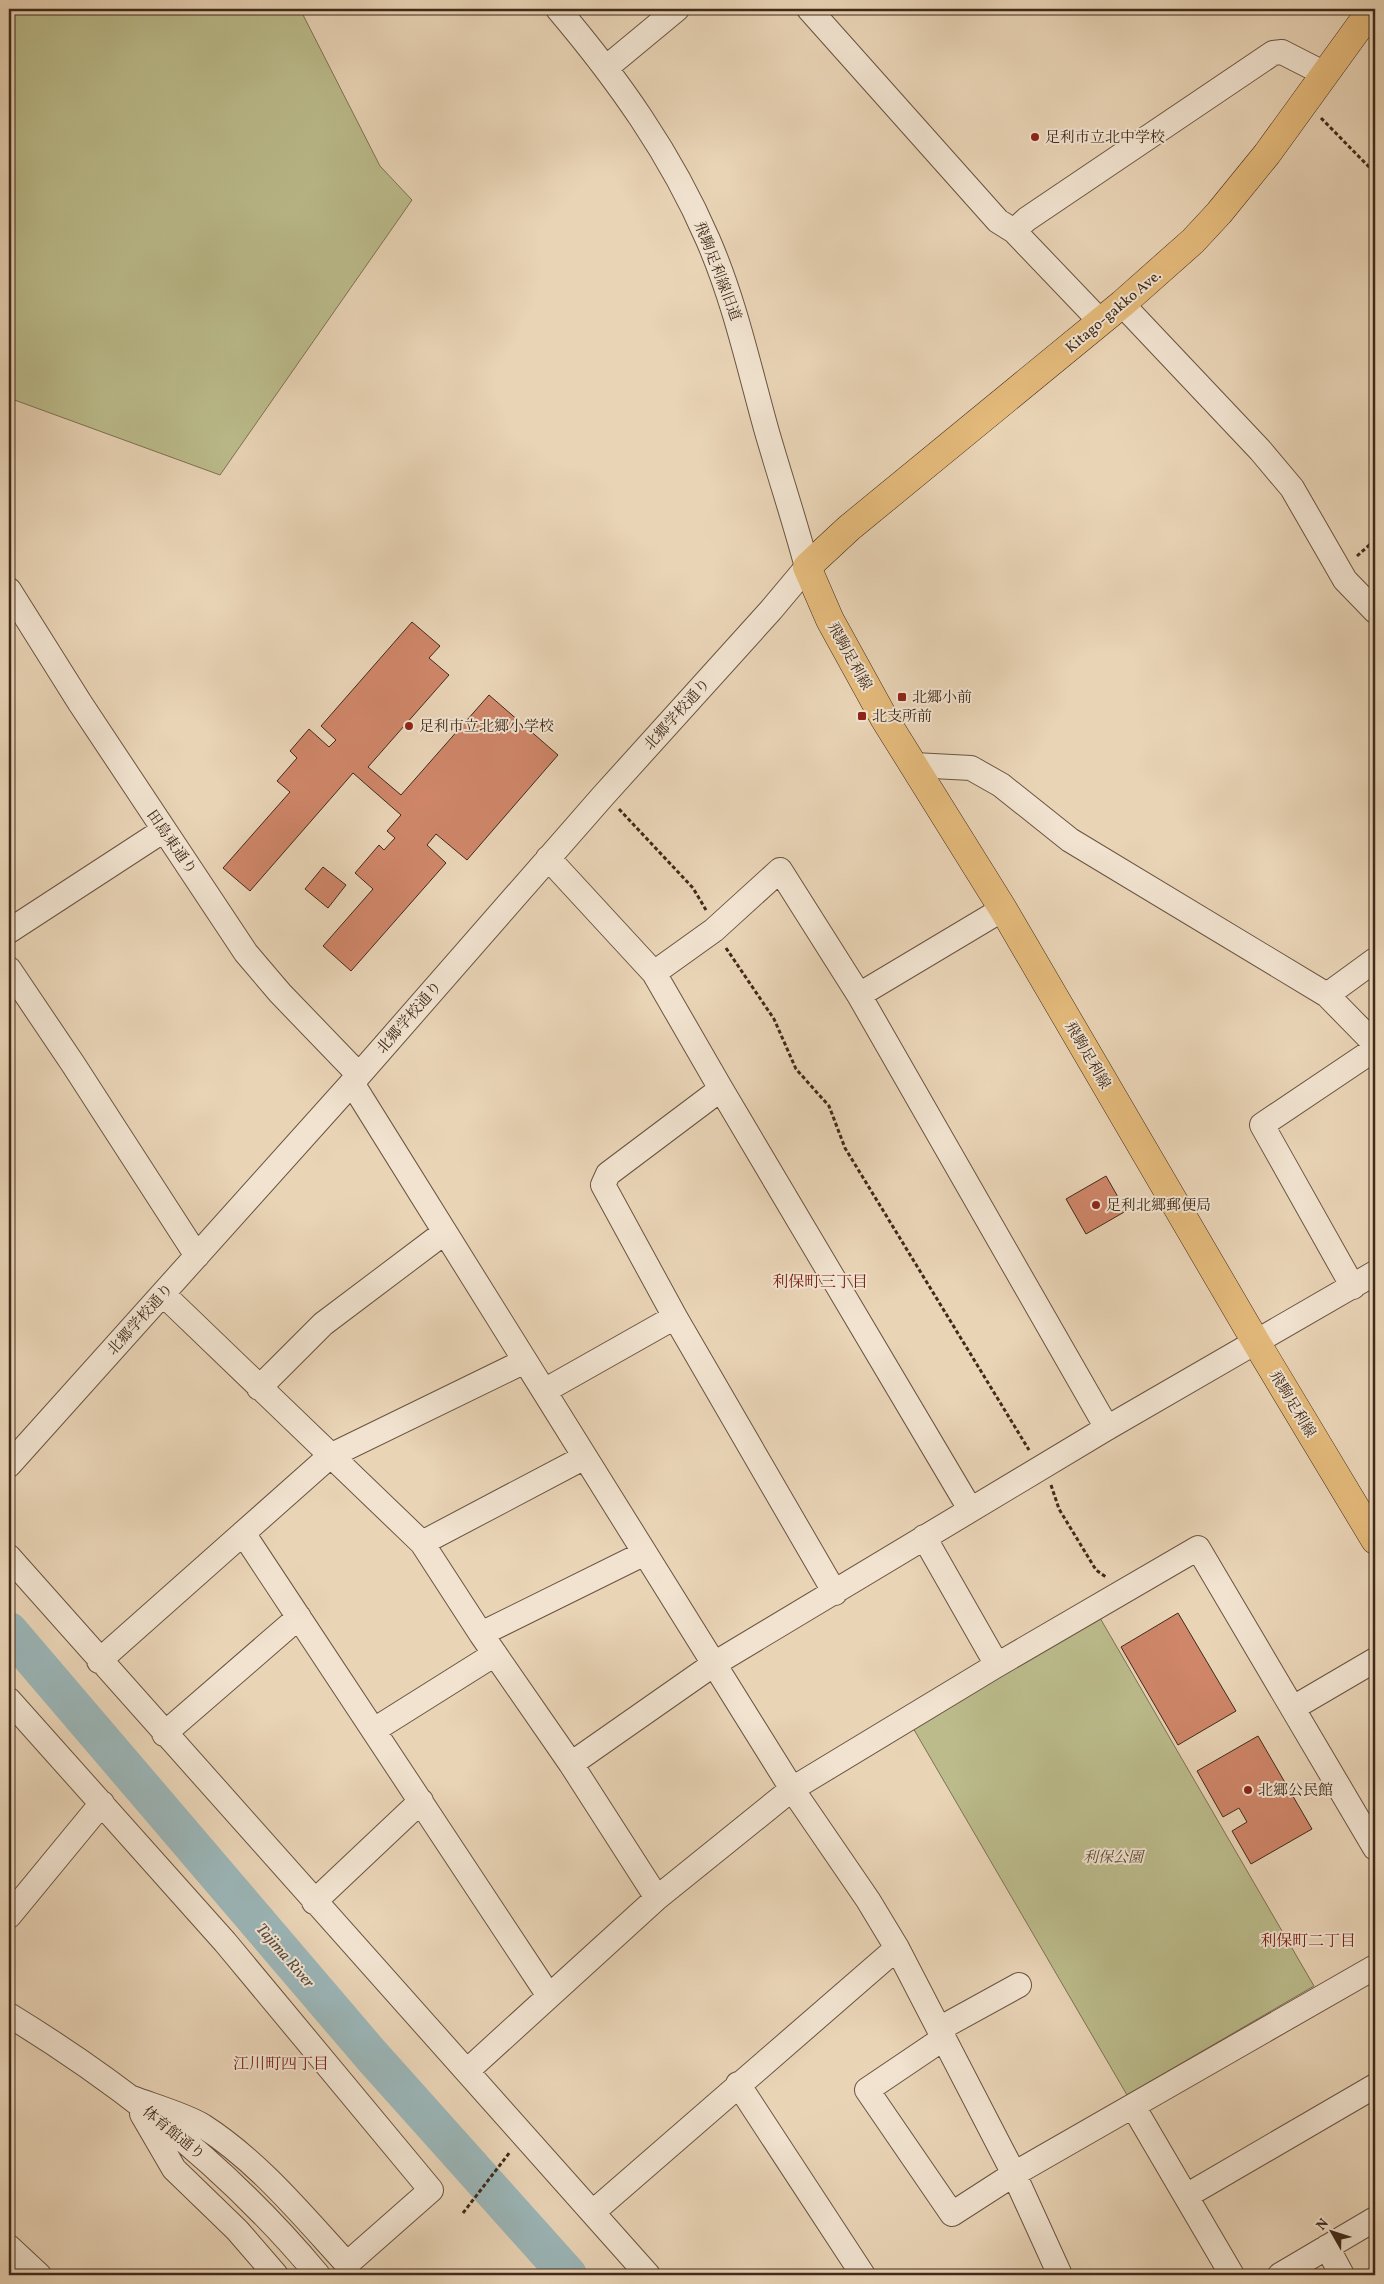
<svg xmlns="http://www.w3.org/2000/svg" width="1384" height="2284" font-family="Vollkorn,'Noto Serif JP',serif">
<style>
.green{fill:#bbbb8b;stroke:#7e7252}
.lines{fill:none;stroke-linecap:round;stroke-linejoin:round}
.river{stroke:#9bb6b8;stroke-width:38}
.building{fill:#cf8669;stroke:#402a1a}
.minor-casing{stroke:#6a5441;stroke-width:26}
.major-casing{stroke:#402a1a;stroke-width:29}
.path{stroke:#402a1a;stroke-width:3;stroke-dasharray:4 2.5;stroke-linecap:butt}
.minor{stroke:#f1e3d0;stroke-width:24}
.major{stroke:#e4ba7b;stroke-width:28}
.poi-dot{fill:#8f2418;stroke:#f1e3d0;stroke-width:2}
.labels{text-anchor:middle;stroke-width:4;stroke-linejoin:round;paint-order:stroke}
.poi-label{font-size:15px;fill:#402a1a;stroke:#f1e3d0;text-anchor:start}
.street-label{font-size:15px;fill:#402a1a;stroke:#f1e3d0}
.park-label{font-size:15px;font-style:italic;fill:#594731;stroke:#f1e3d0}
.neighbourhood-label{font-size:16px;fill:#7a1f14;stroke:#f1e3d0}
.water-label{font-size:16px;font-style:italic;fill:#574d42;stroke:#f1e3d0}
</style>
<rect width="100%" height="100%" fill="#e9d4b6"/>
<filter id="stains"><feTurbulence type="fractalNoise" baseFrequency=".004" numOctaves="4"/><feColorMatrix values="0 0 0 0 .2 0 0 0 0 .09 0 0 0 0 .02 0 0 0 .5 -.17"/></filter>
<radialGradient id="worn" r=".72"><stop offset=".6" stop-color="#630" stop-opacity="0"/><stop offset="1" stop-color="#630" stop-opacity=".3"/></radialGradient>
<path class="green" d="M9 9H300L380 166 412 200 220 475 9 398Z
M1100 1618 1314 1986 1127 2095 913 1728Z"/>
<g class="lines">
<path class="river" d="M9 1631 371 2055 568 2275"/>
</g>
<path class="building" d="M412 622 440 646 429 658 449 675 368 767 401 795 489 695 558 755 467 860 436 834 427 845 446 863 351 971 323 946 373 889 355 873 379 845 384 850 395 838 387 831 401 815 353 773 250 891 223 868 290 792 277 781 297 758 290 751 309 729 329 747 336 740 321 726Z
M323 867 346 885 328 908 305 889Z
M1106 1176 1126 1211 1086 1234 1066 1199Z
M1178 1613 1236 1711 1178 1745 1121 1647Z
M1258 1736 1312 1829 1251 1864 1232 1831 1247 1822 1239 1808 1223 1817 1197 1771Z"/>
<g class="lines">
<g class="minor-casing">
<path id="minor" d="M809 9 998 221 1014 231 1101 322
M607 67 677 9
M1014 231 1027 219 1273 53 1282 52 1325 74
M1122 304 1260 450 1292 488 1345 580 1375 611
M9 590 80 703 246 953 280 993 359 1075
M914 765 971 768 1001 785 1070 840 1327 995 1375 1044
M548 858 654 973 721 1089 970 1509
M9 931 164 830
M9 969 73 1064 197 1256
M654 973 714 930 780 870 859 995 1107 1428
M859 995 1003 909
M1327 995 1375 960
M352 1083 792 1789 868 1900 897 1948 1014 2174 1060 2275
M721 1089 608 1174 603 1185 675 1317 835 1593
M1353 1287 1262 1125 1375 1049
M163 1294 422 1543 481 1634 571 1764 657 1898
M259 1388 323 1324 445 1232
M544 1391 675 1317
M9 1465 359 1075 603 796 771 610 807 567C795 522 780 477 767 432 749 368 735 302 708 240 671 154 618 80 558 9
M243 1533 549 1996
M924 1537 997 1665
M422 1543 585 1457
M9 1557 648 2275
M481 1634 645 1553
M99 1661 330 1456 525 1361
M9 1700 225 1942 431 2190 347 2264C303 2216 259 2162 203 2126 185 2115 153 2106 132 2098
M1293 1708 1375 1660
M374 1730 495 1654
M164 1734 299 1617
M571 1764 714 1664 1107 1428 1375 1273
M314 1902 421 1801
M9 1916 102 1803
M9 2015C125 2086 231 2170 318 2275
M939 2029 1019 1985
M944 2038 867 2090 952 2214 1014 2174 1375 1967
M467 2071 657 1898 792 1789 997 1665 1198 1548 1375 1848
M738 2084 863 2275
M1133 2106 1232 2275
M142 2114 174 2169 237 2230 276 2275
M1186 2196 1375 2086
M593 2212 897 1948
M9 2247 39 2275
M1327 2247 1342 2275
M1280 2275 1375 2219"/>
</g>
<g class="major-casing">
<path id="major" d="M1372 9 1267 154 1219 213 1193 241 1122 304 849 528 807 567 830 620 884 718 1003 909 1256 1342 1375 1540"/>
</g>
<path class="path" d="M1321 118 1375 173
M1357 556 1375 540
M619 809 693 888 706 910
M726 948 774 1019 796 1069 829 1106 845 1148 1029 1450
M1051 1485 1059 1509 1096 1570 1106 1577
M463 2213 510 2152"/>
<use href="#minor" class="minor"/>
<use href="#major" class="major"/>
</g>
<g class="poi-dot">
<circle cx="1035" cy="137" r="5"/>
<rect x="897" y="692" width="10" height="10" rx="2.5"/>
<rect x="857" y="711" width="10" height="10" rx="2.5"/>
<circle cx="409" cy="726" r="5"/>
<circle cx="1096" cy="1205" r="5"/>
<circle cx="1248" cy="1790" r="5"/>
</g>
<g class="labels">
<g class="poi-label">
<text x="1045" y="142">足利市立北中学校</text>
<text x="912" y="702">北郷小前</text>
<text x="872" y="721">北支所前</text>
<text x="419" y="731">足利市立北郷小学校</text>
<text x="1106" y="1210">足利北郷郵便局</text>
<text x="1258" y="1795">北郷公民館</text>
</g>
<g class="street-label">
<text transform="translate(718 271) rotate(69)" y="5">飛駒足利線旧道</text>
<text transform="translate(1113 311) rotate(-40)" y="5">Kitago-gakko Ave.</text>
<text transform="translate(850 656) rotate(61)" y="5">飛駒足利線</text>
<text transform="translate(677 714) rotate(-48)" y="5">北郷学校通り</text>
<text transform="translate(172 842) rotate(55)" y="5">田島東通り</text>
<text transform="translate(409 1017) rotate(-49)" y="5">北郷学校通り</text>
<text transform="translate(1088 1055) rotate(60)" y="5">飛駒足利線</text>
<text transform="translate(140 1319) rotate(-48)" y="5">北郷学校通り</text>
<text transform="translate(1293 1404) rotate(59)" y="5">飛駒足利線</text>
<text transform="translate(174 2133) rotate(39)" y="5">体育館通り</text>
</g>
<g class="park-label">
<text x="1113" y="1862">利保公園</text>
</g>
<g class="neighbourhood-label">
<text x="820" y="1287">利保町三丁目</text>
<text x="1308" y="1946">利保町二丁目</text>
<text x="281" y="2069">江川町四丁目</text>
</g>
<g class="water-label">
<text transform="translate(286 1955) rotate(49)" y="6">Tajima River</text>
</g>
</g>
<rect width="1384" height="2284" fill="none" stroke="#e9d4b6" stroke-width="30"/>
<rect x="10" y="10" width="1364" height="2264" fill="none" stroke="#402a1a" stroke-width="2.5"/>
<rect x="15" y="15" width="1354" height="2254" fill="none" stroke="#402a1a"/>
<g transform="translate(1332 2232) rotate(309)" stroke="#f1e3d0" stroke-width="4" paint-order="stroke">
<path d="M0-4L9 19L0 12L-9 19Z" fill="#402a1a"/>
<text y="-8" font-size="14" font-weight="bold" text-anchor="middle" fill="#402a1a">N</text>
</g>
<rect width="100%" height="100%" filter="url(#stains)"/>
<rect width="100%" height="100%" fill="url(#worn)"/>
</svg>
